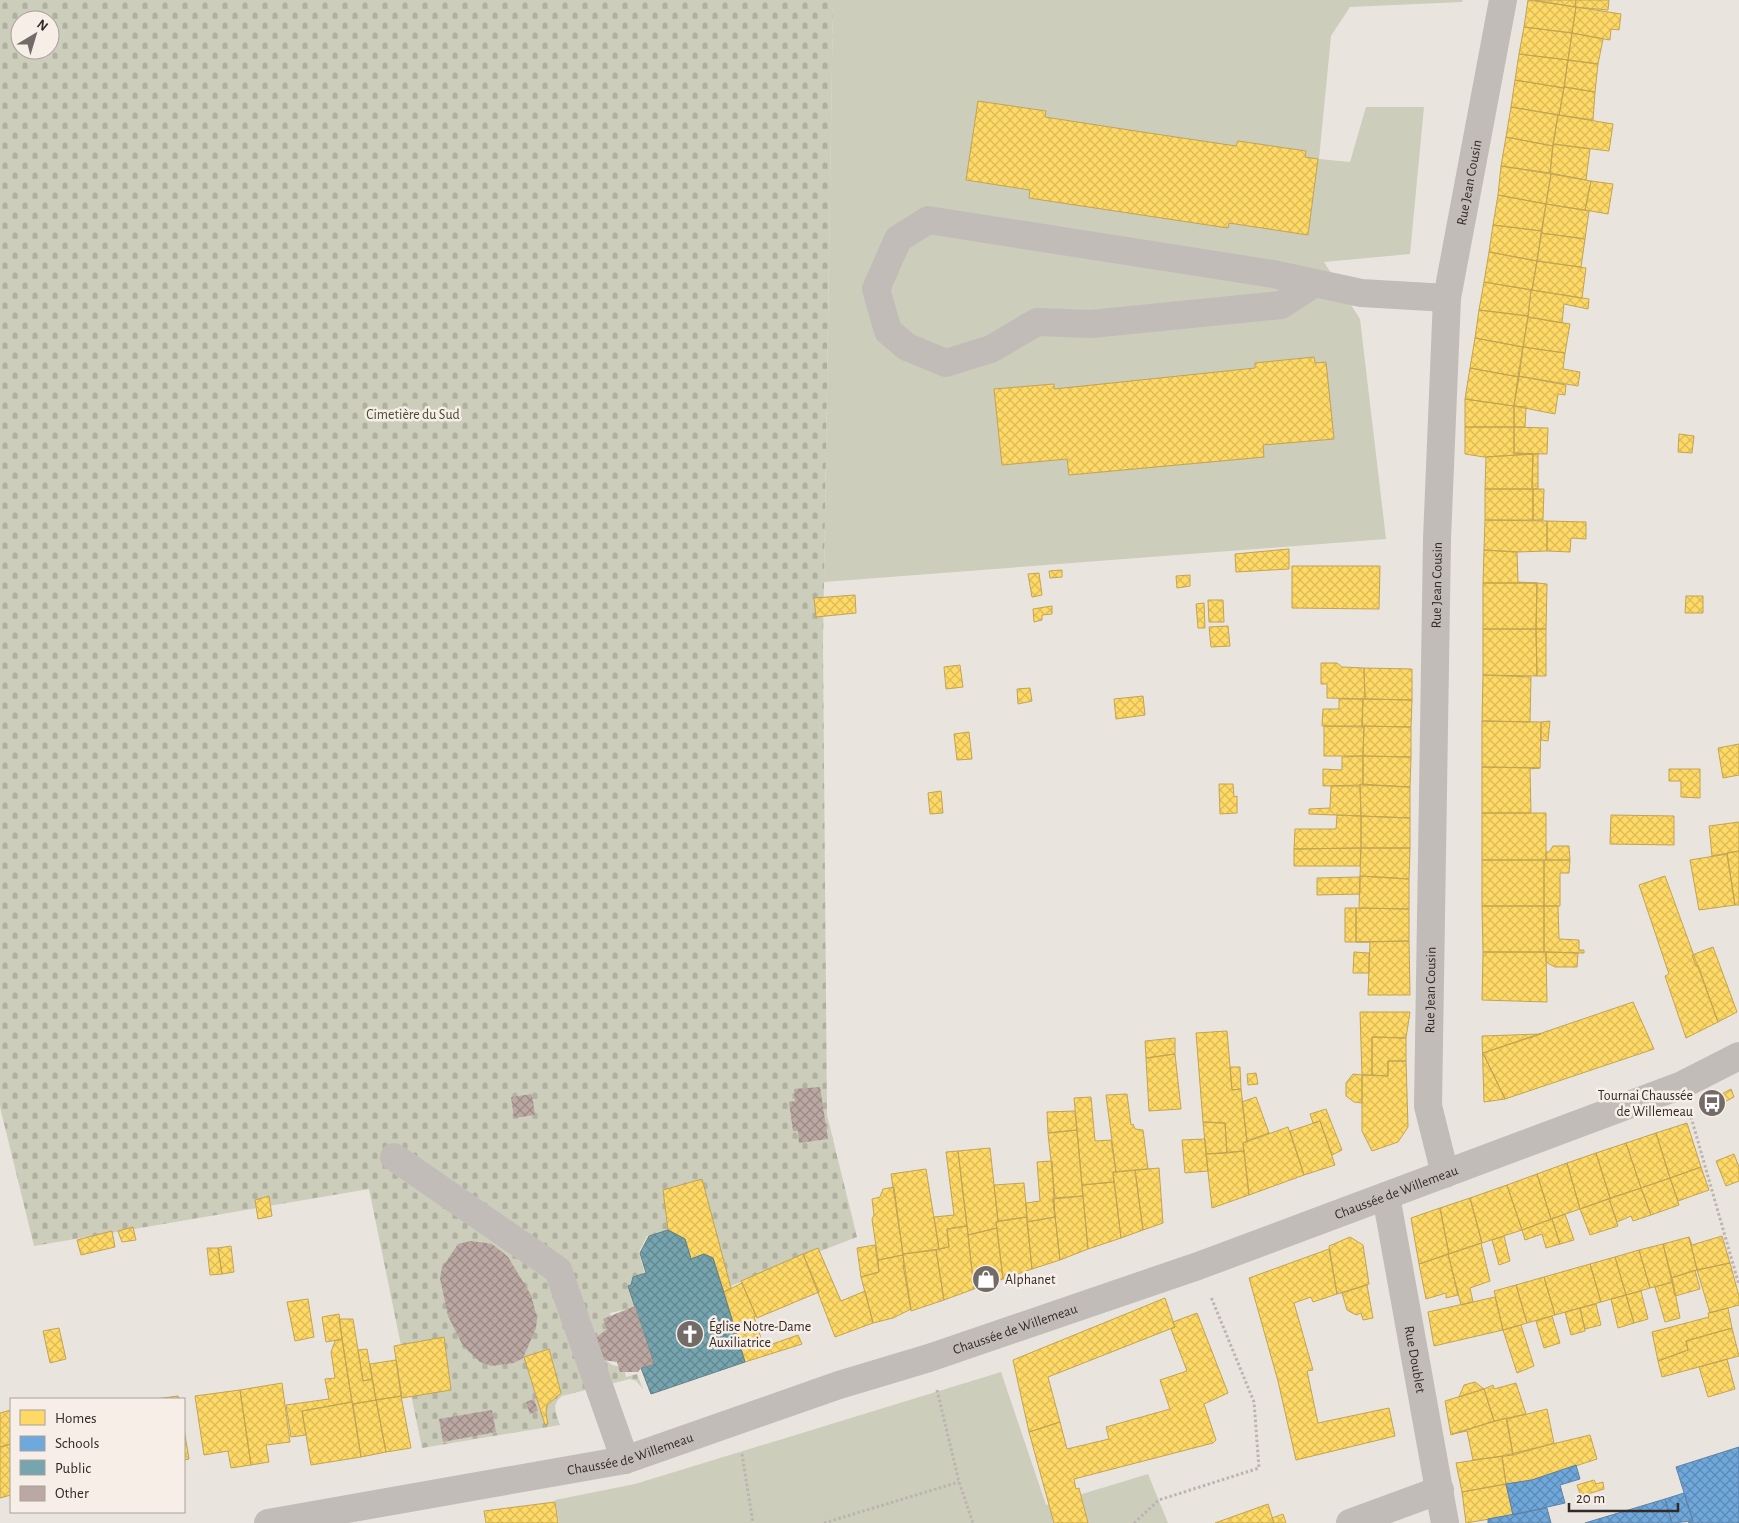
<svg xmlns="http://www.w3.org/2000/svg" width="1739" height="1523" font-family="'Alegreya Sans',sans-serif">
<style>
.green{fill:#cccdbb}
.cemetery{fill:url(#cemetery-stones);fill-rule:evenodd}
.homes{fill:url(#homes-cross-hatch);stroke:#c2a453}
.schools{fill:url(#schools-cross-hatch);stroke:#5d82a6}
.public{fill:url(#public-cross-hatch);stroke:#628086}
.building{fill:url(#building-cross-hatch)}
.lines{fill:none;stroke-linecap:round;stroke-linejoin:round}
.path{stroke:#bbb4b1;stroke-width:3;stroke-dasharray:2.5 2.5;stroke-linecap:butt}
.minor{stroke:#c2bcb9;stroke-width:28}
.labels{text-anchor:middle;stroke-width:5;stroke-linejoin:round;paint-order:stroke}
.street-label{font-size:14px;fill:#332a28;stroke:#f6eee7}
.park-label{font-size:14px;fill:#464e2f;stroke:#f6eee7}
.poi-label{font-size:14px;fill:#332a28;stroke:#f6eee7;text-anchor:start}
</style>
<defs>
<pattern id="cemetery-stones" width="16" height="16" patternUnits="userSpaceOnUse" patternTransform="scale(1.25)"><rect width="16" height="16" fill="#cccdbb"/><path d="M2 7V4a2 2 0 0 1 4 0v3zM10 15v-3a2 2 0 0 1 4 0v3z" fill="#b0b0a1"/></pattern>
<pattern id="homes-cross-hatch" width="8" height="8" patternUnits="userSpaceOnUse" patternTransform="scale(1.25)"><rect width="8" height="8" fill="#ffd966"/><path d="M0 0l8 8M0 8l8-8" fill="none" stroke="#dbba58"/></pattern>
<pattern id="schools-cross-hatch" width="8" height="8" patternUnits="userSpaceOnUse" patternTransform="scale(1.25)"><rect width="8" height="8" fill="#6fa8dc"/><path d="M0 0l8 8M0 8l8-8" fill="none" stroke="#5c89b2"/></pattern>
<pattern id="public-cross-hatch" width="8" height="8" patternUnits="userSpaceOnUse" patternTransform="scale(1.25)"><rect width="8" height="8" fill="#76a5af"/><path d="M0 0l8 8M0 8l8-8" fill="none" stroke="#61878e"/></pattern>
<pattern id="building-cross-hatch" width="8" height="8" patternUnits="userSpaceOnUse" patternTransform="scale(1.25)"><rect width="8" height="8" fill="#bba8a3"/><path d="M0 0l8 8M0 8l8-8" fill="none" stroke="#998985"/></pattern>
</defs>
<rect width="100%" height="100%" fill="#eae4df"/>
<path class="green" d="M833 0H1463L1462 2 1350 7 1331 36 1319 159 1350 162 1366 107H1424L1410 254 1324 262 1360 319 1386 539 824 582Z
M1001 1372 1046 1505 1148 1474 1168 1523H559L555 1500 635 1484Z"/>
<path class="cemetery" d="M0 0H833L823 644 827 1115 857 1237 725 1288 718 1263 668 1232 647 1236 639 1252 645 1276 637 1307 610 1313 613 1331 603 1354C608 1364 612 1367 624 1366L626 1377 637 1374 643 1389 636 1381 630 1379 562 1396C551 1404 556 1414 560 1425L422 1448 369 1189 34 1246 0 1107ZM20 20H50V50H20Z"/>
<path class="homes" d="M1528 0 1576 7 1572 33 1524 27Z
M1534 0H1576L1575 7Z
M1576 0H1609L1608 10 1575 7Z
M1576 7 1621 14 1619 30 1611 29 1610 40 1572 33Z
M1524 27 1572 33 1568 60 1519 54Z
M1572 33 1603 39 1598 64 1568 60Z
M1519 54 1568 60 1564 88 1515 80Z
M1568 60 1598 64 1595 92 1564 87Z
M1515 80 1564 88 1559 115 1511 107Z
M1564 87 1595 92 1593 120 1559 115Z
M978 101 1046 111 1045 117 1142 132 1236 146 1238 141 1306 151 1305 157 1318 159 1308 235 1229 223 1228 228 1029 198 1030 190 966 180Z
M1511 107 1558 115 1553 146 1506 137Z
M1558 115 1613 124 1609 151 1553 144Z
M1506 137 1553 146 1550 173 1501 166Z
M1553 144 1590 149 1586 180 1550 173Z
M1501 166 1551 174 1546 204 1498 195Z
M1551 174 1591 181 1585 210 1546 204Z
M1591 181 1613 184 1608 214 1585 210Z
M1498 195 1546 204 1542 231 1493 225Z
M1546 204 1589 211 1585 239 1541 233Z
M1493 225 1542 231 1537 261 1489 252Z
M1541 233 1585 239 1581 267 1537 261Z
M1489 252 1537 261 1532 290 1484 282Z
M1537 261 1586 268 1582 298 1532 290Z
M1484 282 1531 290 1528 316 1479 310Z
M1531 290 1589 299 1588 309 1564 304 1562 323 1528 317Z
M1479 310 1528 316 1523 347 1475 338Z
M1528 317 1570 324 1565 353 1523 347Z
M1475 338 1523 347 1519 377 1470 368Z
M1523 347 1565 353 1563 369 1580 372 1578 386 1518 376Z
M1314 357 1315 363 1326 362 1334 439 1263 445 1264 457 1069 475 1067 459 1002 465 994 389 1054 384V389L1160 378 1255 368V363Z
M1470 368 1519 377 1514 406 1465 399Z
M1518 376 1566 385 1565 395 1558 394 1555 414 1514 406Z
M1465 399 1514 406V427H1465Z
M1514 406 1526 407 1525 427H1514Z
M1465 427H1514V453L1533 454 1484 457 1465 454Z
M1514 427 1548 428 1547 454 1514 453Z
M1679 434 1694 436 1692 453 1678 452Z
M1533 454 1532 489H1485L1486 457Z
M1533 454H1538V489H1532Z
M1485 489H1533V520H1485Z
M1533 489H1544L1543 520H1533Z
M1485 520 1547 521V551L1517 552 1484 550Z
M1547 521 1586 522V539L1571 538 1570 552 1547 551Z
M1289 549V569L1236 572 1235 554Z
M1484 550 1517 552 1518 582 1537 583H1483Z
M1292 566H1380L1379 609 1292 608Z
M1062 570V577L1050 578 1049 571Z
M1039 573 1042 595 1032 597 1028 574Z
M1190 575V586L1177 588 1176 576Z
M1483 583H1537L1536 629H1483Z
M1537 583 1547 584 1546 629H1536Z
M855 595 856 613 816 617 814 598Z
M1686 596H1703V613H1685Z
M1208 600H1223L1224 622H1209Z
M1204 603 1205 628H1198L1196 604Z
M1052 606V614L1042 615V620L1034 622 1033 609Z
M1228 626 1230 646 1211 647 1209 627Z
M1483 629H1536L1537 676 1483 675Z
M1536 629H1546V676H1537Z
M1321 663H1337L1342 667 1364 668 1365 699 1327 698V684H1321Z
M960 665 963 687 946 689 944 667Z
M1364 668 1412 669V700L1365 699Z
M1483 675 1531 677 1530 722 1482 721Z
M1030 688 1032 701 1018 704 1017 689Z
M1143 696 1145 715 1116 719 1114 699Z
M1339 699H1363L1362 726H1322L1323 709H1339Z
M1363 699 1412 700 1411 727 1362 726Z
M1482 721 1541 722 1540 768 1482 767Z
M1550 721 1548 741 1541 740V722Z
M1324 726 1364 727 1363 756H1324Z
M1362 726 1411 727V757L1363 756 1364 727Z
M969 732 972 759 957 760 954 734Z
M1739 744V775L1723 778 1718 748Z
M1363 756 1411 757 1410 787 1363 785Z
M1363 756V785L1323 786V769L1342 770V757Z
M1482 767 1540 768 1530 769 1531 813H1482Z
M1669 769H1700V798L1681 797V781H1669Z
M1219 784H1233L1234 797 1237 796V813L1220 814Z
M1360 784 1410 787V818L1361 816Z
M1331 786H1360L1361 816 1309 814V809L1330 808Z
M941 791 943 813 930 814 928 793Z
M1482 813H1546V860H1482Z
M1337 815 1361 816V848L1294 849 1295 829H1336Z
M1611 815 1674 816V845L1610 844Z
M1361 816 1410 818V848H1361Z
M1739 822V851L1712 856 1709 826Z
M1553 846H1569L1570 860H1546V852H1549Z
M1361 848H1410L1409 879 1360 876Z
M1361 848 1360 866H1294V849Z
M1739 851V905H1735L1727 853Z
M1727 854 1735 905 1699 910 1690 860Z
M1482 860H1544V906H1482Z
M1544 860H1570L1569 873H1560V906H1544Z
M1360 876 1409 879V909L1359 908Z
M1665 876 1718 1022 1686 1038 1665 976 1669 974 1639 885Z
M1360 877V894L1317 895V878Z
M1482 906H1544V952H1483Z
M1544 906H1558L1559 939 1579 940V950H1584V953L1544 952Z
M1345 908H1356V942H1345Z
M1356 908 1409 909V941L1356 942Z
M1409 941 1410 995H1368L1370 942H1356Z
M1713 947 1737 1012 1718 1022 1698 965 1696 966 1692 955Z
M1354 952 1369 953V973H1353Z
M1483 952H1546L1547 1002 1482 1000Z
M1546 952 1578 953 1577 967H1555L1546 962Z
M1633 1002 1654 1049 1505 1099 1483 1053Z
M1360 1012H1410L1406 1038 1372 1037V1075H1362Z
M1227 1031 1232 1090 1241 1089 1247 1141 1243 1143 1244 1151 1227 1153 1225 1123 1203 1122 1196 1033Z
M1541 1034 1483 1053 1505 1099 1484 1102 1482 1036Z
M1372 1037 1406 1038V1061H1388V1076L1372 1075Z
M1175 1038V1054L1146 1058 1145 1041Z
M1175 1054 1181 1109 1149 1111 1146 1058Z
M1388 1061H1406L1408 1127 1398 1142 1372 1151 1362 1131V1075L1388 1076Z
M1230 1067H1240L1241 1089 1232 1090Z
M1256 1073 1258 1084 1248 1085 1247 1074Z
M1353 1074 1362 1075V1103L1354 1102 1346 1096V1083Z
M1731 1089 1734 1097 1715 1107 1711 1100Z
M1127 1094 1131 1125 1133 1124 1135 1129 1143 1130 1148 1169 1116 1172 1106 1095Z
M1091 1097 1095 1141 1111 1140 1116 1172H1113L1114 1182 1082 1185 1074 1098Z
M1256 1097 1269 1133 1247 1141 1242 1102Z
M1326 1109 1342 1150 1332 1155 1320 1121 1313 1123 1310 1114Z
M1075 1111 1077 1130 1048 1133 1047 1112Z
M1320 1121 1335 1165 1304 1175 1290 1131Z
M1203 1122 1225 1123 1227 1153 1206 1154Z
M1687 1123 1701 1167 1670 1178 1656 1133Z
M1288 1127 1304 1175 1249 1195 1243 1143Z
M1077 1130 1083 1196 1055 1198 1048 1133Z
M1656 1133 1670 1178 1641 1188 1626 1143Z
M1205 1139 1208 1171 1185 1173 1182 1140Z
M1626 1143 1641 1188 1610 1198 1596 1153Z
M990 1148 998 1221 996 1222 997 1228 968 1235 958 1151Z
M958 1151 967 1226 947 1229 949 1247 939 1249 934 1217 954 1215 946 1152Z
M1244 1151 1249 1195 1212 1208 1206 1154Z
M1596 1153 1610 1198 1580 1209 1567 1163Z
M1734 1154 1739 1167V1181L1726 1186 1716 1161Z
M1052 1161 1055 1217 1027 1222 1026 1203 1040 1201 1037 1162Z
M1567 1163 1580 1209 1551 1219 1537 1174Z
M1701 1167 1709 1190 1678 1201 1670 1178Z
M1159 1168 1163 1223 1143 1230 1135 1170Z
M926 1169 939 1249 903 1254 891 1174Z
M1135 1170 1143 1230 1121 1238 1113 1172Z
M1537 1174 1551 1219 1522 1230 1507 1185Z
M1670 1178 1679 1205 1651 1215 1641 1188Z
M702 1179 731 1288 724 1292 713 1258 704 1254 691 1259 685 1239 668 1230 663 1190Z
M1114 1182 1121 1238 1088 1249 1082 1185Z
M1024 1183 1027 1217 998 1221 994 1185Z
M1507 1185 1522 1230 1482 1243 1470 1198Z
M894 1187 903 1255 878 1260 872 1219 874 1215 872 1199 880 1197 883 1189Z
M1641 1188 1651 1215 1633 1221 1631 1216 1617 1222 1609 1199Z
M269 1196 272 1216 258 1219 255 1200Z
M1083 1196 1088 1249 1060 1260 1053 1199Z
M1470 1198 1482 1243 1449 1254 1440 1208Z
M1053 1199 1060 1260 1032 1269 1027 1222 1055 1217Z
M1609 1199 1618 1226 1590 1235 1580 1209Z
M1440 1208 1449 1254 1419 1264 1411 1218Z
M1565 1214 1574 1240 1560 1244 1552 1219Z
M1027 1217 1032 1269 1003 1279 996 1222Z
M1552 1219 1560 1244 1546 1248 1542 1234 1525 1240 1522 1230Z
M967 1226 974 1289 944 1300 936 1250 949 1247 947 1229Z
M133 1227 136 1240 122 1242 118 1231Z
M997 1228 1003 1279 974 1289 968 1235Z
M112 1231 115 1247 81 1255 77 1240Z
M1504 1236 1510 1261 1499 1265 1492 1240Z
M1722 1236 1730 1263 1697 1270 1689 1237 1692 1245Z
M1350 1237 1363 1245 1369 1284 1337 1294 1329 1246Z
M1689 1237 1697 1270 1671 1278 1663 1244Z
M1481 1243 1490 1281 1470 1288 1473 1302 1461 1305 1448 1254Z
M1663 1244 1673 1282 1650 1288 1639 1250Z
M875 1245 879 1272 861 1277 857 1248Z
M231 1246 234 1272 222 1274 218 1248Z
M207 1248H218L222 1274 210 1275Z
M818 1248 841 1301 865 1291 873 1323 835 1337 803 1254Z
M1329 1249 1337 1294 1313 1302 1311 1297 1294 1303 1313 1370 1307 1371 1318 1423 1389 1408 1395 1436 1296 1460 1278 1381 1249 1278Z
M936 1250 944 1300 911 1311 903 1265 904 1267 903 1254Z
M1639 1250 1650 1288 1626 1295 1615 1257Z
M803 1254 819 1292 757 1318 741 1281Z
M1448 1254 1458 1295 1446 1298V1293L1426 1299 1419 1264Z
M903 1255 911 1309 893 1318 873 1323 861 1277 879 1272 878 1260Z
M1615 1257 1626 1295 1601 1302 1590 1264Z
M1730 1263 1739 1296V1305L1710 1313 1697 1270Z
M1590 1264 1601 1302 1555 1315 1544 1277Z
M1695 1270 1700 1289 1675 1296 1671 1278Z
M1544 1277 1555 1315 1527 1323 1516 1285Z
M1673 1282 1680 1318 1665 1322 1655 1287Z
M742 1283 756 1316 754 1317 764 1347 798 1335 802 1344 745 1362 724 1292Z
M1367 1285 1373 1318 1363 1320 1361 1313 1356 1315 1347 1310 1342 1293Z
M1516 1285 1527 1323 1503 1330 1494 1291Z
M1641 1291 1648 1319 1634 1323 1626 1295Z
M1626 1295 1634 1323 1618 1328 1611 1299Z
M1495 1297 1503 1330 1434 1346 1428 1312Z
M1165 1298 1175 1327 1048 1377 1060 1422 1029 1432 1013 1360Z
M308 1299 314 1337 295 1341 287 1302Z
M1596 1304 1601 1325 1585 1329 1580 1308Z
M1580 1308 1585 1331 1571 1335 1565 1312Z
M1728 1308 1732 1328 1686 1341 1688 1350 1658 1361 1652 1332 1709 1317 1708 1313Z
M1197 1313 1228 1393 1204 1404 1216 1440 1213 1443 1074 1479 1076 1489 1079 1488 1088 1523H1054L1029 1432 1060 1422 1067 1449 1109 1439 1106 1427 1170 1409 1160 1380 1187 1371 1171 1329 1175 1327 1173 1322Z
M339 1314 342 1339 326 1342 322 1317Z
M1552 1316 1560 1343 1544 1348 1536 1321Z
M339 1319H353L363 1381 372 1379 376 1400 353 1404 352 1402Z
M1521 1325 1534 1366 1517 1373 1503 1330Z
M59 1328 66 1359 50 1363 43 1331Z
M1732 1328 1739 1356 1662 1377 1658 1361 1688 1350 1686 1341Z
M444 1337 451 1390 402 1398 394 1346Z
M342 1339 352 1402 302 1411 306 1435 291 1437 286 1405 329 1399 325 1379 335 1378 331 1352 335 1341Z
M367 1349 372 1379 363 1381 358 1350Z
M549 1349 561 1393 547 1405 546 1413 548 1424 545 1425 524 1357Z
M1727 1359 1735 1389 1708 1397 1699 1367Z
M396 1360 401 1396 376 1400 370 1364Z
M1475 1382 1484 1389 1459 1397 1464 1385Z
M282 1383 290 1442 266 1445 269 1462 251 1465 240 1390Z
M1516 1383 1526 1414 1494 1421 1484 1389 1493 1385 1494 1389Z
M1484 1389 1494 1421 1451 1435 1445 1401Z
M240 1390 251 1465 231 1468 228 1451 204 1455 195 1396Z
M178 1396 179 1399H156Z
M401 1396 411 1448 386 1452 376 1400Z
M376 1400 386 1452 361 1457 353 1404Z
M352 1402 361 1457 311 1465 302 1411Z
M1547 1409 1554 1443 1513 1455 1507 1419Z
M11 1410V1444L0 1447V1413Z
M1506 1418 1513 1455 1473 1460 1467 1431 1452 1434Z
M184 1429 189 1459 184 1460Z
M1590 1435 1597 1459 1532 1480 1506 1484 1502 1456Z
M11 1444V1495L0 1498V1447Z
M1502 1456 1506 1484 1462 1492 1456 1463Z
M1594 1480 1596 1484 1603 1482 1604 1489 1581 1496 1577 1485Z
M1506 1484 1513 1515 1466 1523 1462 1492Z
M555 1502 558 1523H486L484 1511Z
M1268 1504 1274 1523H1215Z
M1283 1514 1286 1523H1274L1272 1518Z"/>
<path class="schools" d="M1739 1447V1523H1688L1693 1521 1676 1467Z
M1576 1465 1580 1479 1560 1485 1565 1503 1513 1515 1506 1484 1532 1480Z
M1684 1493 1693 1521 1672 1523 1665 1499Z
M1665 1499 1672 1523H1585Z
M1547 1508 1551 1523H1488V1519Z"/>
<path class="public" d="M668 1230 685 1239 691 1259 704 1254 713 1258 745 1362 651 1394 641 1368 654 1364 628 1286 631 1285 633 1277 646 1273 640 1253 649 1236Z"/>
<path class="building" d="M820 1087 828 1139 799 1143 798 1131H793L789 1102 795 1101 794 1089Z
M532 1094 535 1115 514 1118 511 1097Z
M471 1241 492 1244 508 1257 531 1295 537 1318 536 1328 523 1358 514 1363 492 1366 480 1362 463 1346 448 1316 440 1278 442 1268 458 1244Z
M635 1306 654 1364 641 1368 638 1372H620L617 1362 603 1360 596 1350 597 1337 607 1329 603 1319Z
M534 1399 538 1411 530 1414 526 1402Z
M492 1410 496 1432 443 1442 439 1419Z"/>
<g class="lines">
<path class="path" d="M1691 1117 1739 1285
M937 1390 959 1482 973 1523
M742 1454 753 1523
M824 1523 959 1482
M1134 1523 1159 1500 1259 1468 1254 1402 1211 1297"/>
<g class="minor">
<path d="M1315 283 1281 305 1091 324 1037 322 991 349 946 363 907 347 888 331 876 289 898 239 928 220 1273 274 1361 293 1447 298"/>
<path d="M394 1157 558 1270 625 1460"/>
<path id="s1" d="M1445 1174 1428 1106 1437 539 1447 298 1503 0"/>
<path id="s2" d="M1386 1196 1445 1523"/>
<path id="s3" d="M268 1523 625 1460 839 1385 929 1358 1198 1266 1682 1085 1739 1056"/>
<path d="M1350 1523 1440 1490"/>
</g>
</g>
<defs>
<g id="bus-disc" transform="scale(1.4375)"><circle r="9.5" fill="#736b68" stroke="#f6eee7"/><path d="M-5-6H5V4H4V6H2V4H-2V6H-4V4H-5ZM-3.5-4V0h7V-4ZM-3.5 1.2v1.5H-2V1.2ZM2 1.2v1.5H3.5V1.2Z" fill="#fff"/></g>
<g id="shop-disc" transform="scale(1.4375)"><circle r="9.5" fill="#736b68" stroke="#f6eee7"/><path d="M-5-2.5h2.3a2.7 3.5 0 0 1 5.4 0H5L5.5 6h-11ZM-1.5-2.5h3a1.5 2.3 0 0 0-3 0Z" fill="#fff"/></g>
<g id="church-disc" transform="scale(1.4375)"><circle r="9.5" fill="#736b68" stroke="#f6eee7"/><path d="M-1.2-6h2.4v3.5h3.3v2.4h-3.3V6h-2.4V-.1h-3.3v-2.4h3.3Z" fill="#fff"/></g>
</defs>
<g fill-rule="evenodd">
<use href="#bus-disc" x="1712" y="1103"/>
<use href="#shop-disc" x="986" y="1279"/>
<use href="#church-disc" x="690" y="1334"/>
</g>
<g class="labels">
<g class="street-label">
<text dy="5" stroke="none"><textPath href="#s1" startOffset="996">Rue Jean Cousin</textPath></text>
<text dy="5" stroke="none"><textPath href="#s1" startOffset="591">Rue Jean Cousin</textPath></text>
<text dy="5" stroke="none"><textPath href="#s1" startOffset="186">Rue Jean Cousin</textPath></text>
<text dy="5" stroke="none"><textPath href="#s3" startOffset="1179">Chaussée de Willemeau</textPath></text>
<text dy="5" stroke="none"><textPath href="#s3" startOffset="774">Chaussée de Willemeau</textPath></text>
<text dy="5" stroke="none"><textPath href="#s2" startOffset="166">Rue Doublet</textPath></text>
<text dy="5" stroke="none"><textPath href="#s3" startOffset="369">Chaussée de Willemeau</textPath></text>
</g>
<g class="park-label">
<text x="413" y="419">Cimetière du Sud</text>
</g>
<g class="poi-label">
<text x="1693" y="1100" text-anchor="end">Tournai Chaussée<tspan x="1693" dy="16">de Willemeau</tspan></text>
<text x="1005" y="1284">Alphanet</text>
<text x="709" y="1331">Église Notre-Dame<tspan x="709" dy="16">Auxiliatrice</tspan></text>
</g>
</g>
<rect x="10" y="1398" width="175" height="115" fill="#f6eee7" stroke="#a8a09b"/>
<rect x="20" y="1410" width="25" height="15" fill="#ffd966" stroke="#a8a09b"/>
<text x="55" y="1423" font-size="15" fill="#332a28">Homes</text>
<rect x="20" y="1436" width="25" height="15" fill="#6fa8dc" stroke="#a8a09b"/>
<text x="55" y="1448" font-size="15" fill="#332a28">Schools</text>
<rect x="20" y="1460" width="25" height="15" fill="#76a5af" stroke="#a8a09b"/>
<text x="55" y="1473" font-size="15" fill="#332a28">Public</text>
<rect x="20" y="1486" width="25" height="15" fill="#bba8a3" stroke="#a8a09b"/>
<text x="55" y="1498" font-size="15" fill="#332a28">Other</text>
<g transform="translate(35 35) rotate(38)"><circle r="24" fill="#f6eee7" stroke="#a8a09b"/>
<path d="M0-4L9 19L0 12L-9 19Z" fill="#736b68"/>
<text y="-8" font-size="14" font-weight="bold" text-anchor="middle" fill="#332a28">N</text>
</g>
<path d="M1569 1503v8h109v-8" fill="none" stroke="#332a28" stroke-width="2.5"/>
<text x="1576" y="1503" font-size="15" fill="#332a28" stroke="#f6eee7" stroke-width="4" paint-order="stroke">20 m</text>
</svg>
